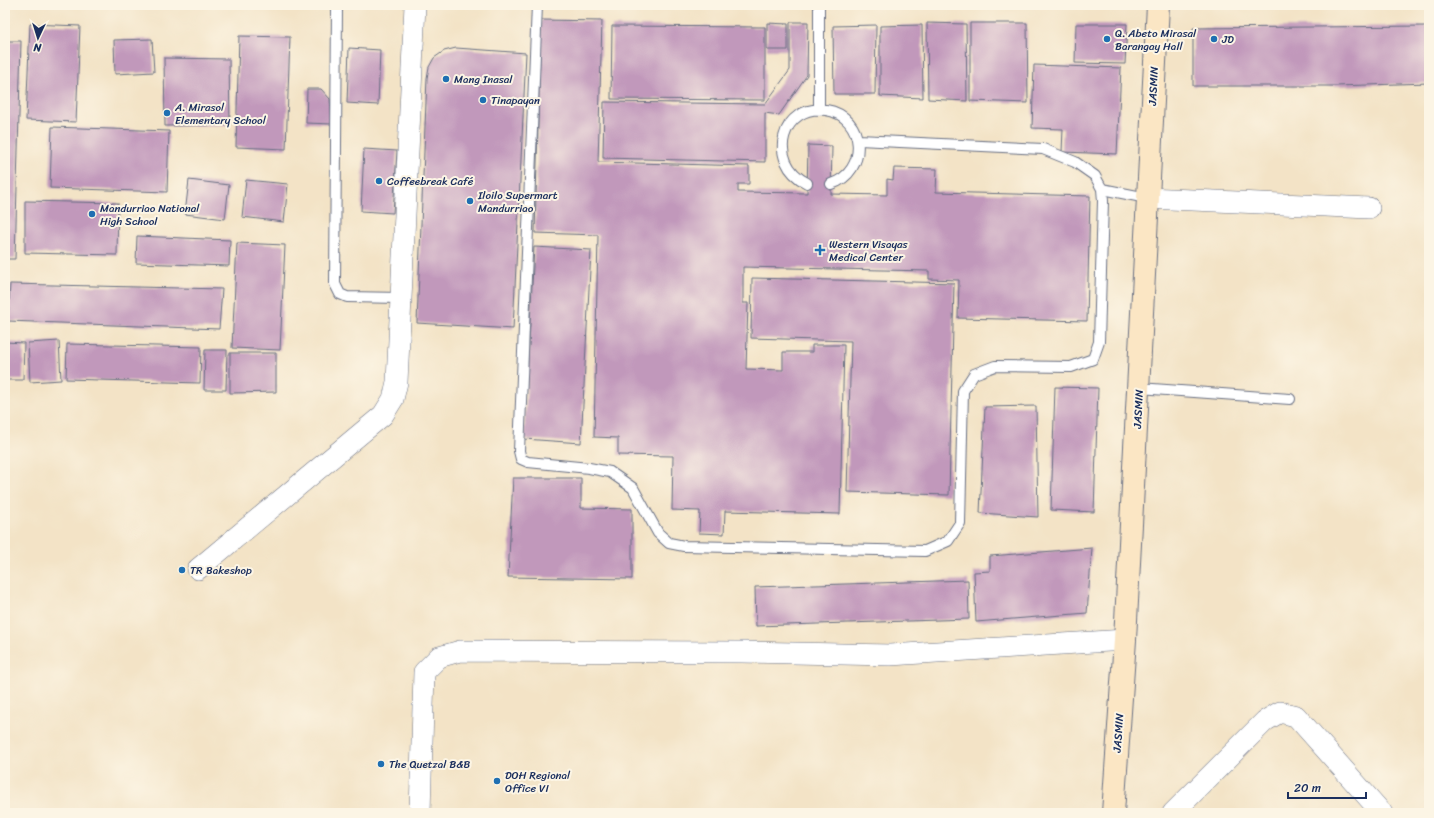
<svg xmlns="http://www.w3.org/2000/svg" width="1434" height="818" font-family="Sriracha,sans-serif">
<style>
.building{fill:#c198bb}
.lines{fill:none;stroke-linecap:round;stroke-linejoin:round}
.lane-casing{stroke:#676e82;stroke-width:12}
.street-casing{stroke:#676e82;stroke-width:22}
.secondary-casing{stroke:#676e82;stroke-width:24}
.lane{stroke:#fff;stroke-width:10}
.street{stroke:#fff;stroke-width:21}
.secondary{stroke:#fbe6c4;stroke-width:22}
.poi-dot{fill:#1f6fb2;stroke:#fcf5e5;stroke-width:1.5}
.labels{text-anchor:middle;stroke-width:4;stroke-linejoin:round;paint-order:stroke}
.poi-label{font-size:11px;fill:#1b2f5e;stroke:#fcf5e5;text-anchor:start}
.street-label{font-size:11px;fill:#1b2f5e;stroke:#fcf5e5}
</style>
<rect width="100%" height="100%" fill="#fcf5e5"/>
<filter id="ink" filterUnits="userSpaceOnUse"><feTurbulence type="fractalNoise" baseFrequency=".025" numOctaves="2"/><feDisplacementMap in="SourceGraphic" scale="8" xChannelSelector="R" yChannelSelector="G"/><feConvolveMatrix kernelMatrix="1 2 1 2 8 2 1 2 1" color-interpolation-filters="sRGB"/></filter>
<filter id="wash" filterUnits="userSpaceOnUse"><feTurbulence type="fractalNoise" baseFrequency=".012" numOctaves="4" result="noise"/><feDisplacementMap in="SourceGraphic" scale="16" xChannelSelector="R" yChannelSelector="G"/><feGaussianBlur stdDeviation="0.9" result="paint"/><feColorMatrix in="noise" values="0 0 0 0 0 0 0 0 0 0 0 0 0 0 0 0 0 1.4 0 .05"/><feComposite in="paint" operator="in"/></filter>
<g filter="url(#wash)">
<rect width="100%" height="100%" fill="#f3e3c6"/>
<g id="blocks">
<path class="building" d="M541 20 602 21 598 162 749 166V184H738V192L807 193 808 145 832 146 831 194 887 195V179L893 180 894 168 937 169 936 192 1090 196 1087 321 958 318 959 280 929 279V271L743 267V303H748L746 369 783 370V352H812V345H844L840 514 725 511 724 534 699 533 700 511 672 510 673 456 618 455V438L594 437 598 235 535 233Z
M790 22H808L807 75 779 115 765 113V162L603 158 604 102 765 104 790 70Z
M767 23 788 24V50H767Z
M927 23 966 24 967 101 928 99Z
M970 23H1027L1028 103 970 101Z
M30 24 80 26 76 122 26 120Z
M1076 24H1127L1125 64 1075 63Z
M876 25 875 94H834L833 26Z
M922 25 923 98 880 96V26Z
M612 26 765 27V100L611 99Z
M1429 26V83L1336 86H1193V28Z
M239 36 290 37 286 149 236 147Z
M152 39 154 72 115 74 114 40Z
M5 41H21L15 259H5Z
M349 48 380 50 378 105 347 103Z
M456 48 526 53 513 329 417 323 427 78 429 67 434 58 444 51Z
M164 58 229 59 230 125 165 126Z
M1034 65 1121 68 1117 154 1062 152 1063 129 1032 128Z
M307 89H321L330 99 332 124 306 123Z
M52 127 169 131 167 192 50 188Z
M364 149 397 151 393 213 361 211Z
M189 180 229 185 225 219 185 214Z
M246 180 288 184 284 222 242 217Z
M25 201 118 203 117 255 25 253Z
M137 236 230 240 229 266 136 263Z
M237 243 285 245 280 350 232 348Z
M534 247 591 250 581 443 524 439Z
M752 278 954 283 949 495 847 492 851 341 751 338Z
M10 284 222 289 219 329 8 321Z
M59 341 61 380 30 382 28 343Z
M5 342 24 343 23 380H5Z
M67 344 201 347 200 383 66 379Z
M205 350H227L226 390H204Z
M230 353H276V392L230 393Z
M1055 387 1098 388 1094 512 1051 510Z
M1036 406 1038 517 980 513 985 407Z
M513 478H581V508L632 509V579L508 577Z
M1092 548 1087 613 976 622 974 572 990 571V556Z
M968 580 969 619 756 626 755 587Z"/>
</g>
</g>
<g filter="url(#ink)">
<use href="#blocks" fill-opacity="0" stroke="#676e82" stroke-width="1"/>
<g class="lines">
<g class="lane-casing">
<path id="lane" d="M337 5 335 284 340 294 347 297 401 298
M537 5 519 451 521 459 528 462 589 468 610 472 633 488 658 533 669 543 684 546 925 551 948 541 960 523 963 391 974 374 995 366 1071 367 1093 359 1099 342 1103 201 1102 189 1095 176 1075 162 1043 149 859 140
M819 110V5
M807 183C765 162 782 103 826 110 866 116 869 172 831 184
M1102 189 1147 198
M1139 388 1290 399"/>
</g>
<g class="street-casing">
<path id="street" d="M1147 198 1369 208
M198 569 383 415 393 399 397 382 415 5
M420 813 424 672 439 657 460 651 742 652 890 655 1125 640
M1173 813 1265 721 1280 712 1296 716 1382 813"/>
</g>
<g class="secondary-casing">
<path id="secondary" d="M1113 813 1125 640 1158 5"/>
</g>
<use href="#lane" class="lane"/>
<use href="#street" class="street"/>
<use href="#secondary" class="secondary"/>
</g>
</g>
<g class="poi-dot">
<circle cx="1107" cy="39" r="4"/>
<circle cx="1214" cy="39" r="4"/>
<circle cx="446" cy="79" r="4"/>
<circle cx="483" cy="100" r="4"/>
<circle cx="167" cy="113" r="4"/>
<circle cx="379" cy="181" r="4"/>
<circle cx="470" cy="201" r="4"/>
<circle cx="92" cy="214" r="4"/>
<path d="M818 244h4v4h4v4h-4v4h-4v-4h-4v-4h4z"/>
<circle cx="182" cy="570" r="4"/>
<circle cx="381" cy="764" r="4"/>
<circle cx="497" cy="781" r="4"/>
</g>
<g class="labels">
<g class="poi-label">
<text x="1115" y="37">Q. Abeto Mirasal<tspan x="1115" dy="13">Barangay Hall</tspan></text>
<text x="1222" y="43">JD</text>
<text x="454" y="83">Mang Inasal</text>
<text x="491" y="104">Tinapayan</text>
<text x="175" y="111">A. Mirasol<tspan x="175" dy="13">Elementary School</tspan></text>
<text x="387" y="185">Coffeebreak Café</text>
<text x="478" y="199">Iloilo Supermart<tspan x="478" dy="13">Mandurriao</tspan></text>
<text x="100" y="212">Mandurriao National<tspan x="100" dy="13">High School</tspan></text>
<text x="829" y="248">Western Visayas<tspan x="829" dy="13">Medical Center</tspan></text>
<text x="190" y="574">TR Bakeshop</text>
<text x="389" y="768">The Quetzal B&amp;B</text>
<text x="505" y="779">DOH Regional<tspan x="505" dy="13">Office VI</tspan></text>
</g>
<g class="street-label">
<text transform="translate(1153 86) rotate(-87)" y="4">JASMIN</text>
<text transform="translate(1138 409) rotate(-87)" y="4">JASMIN</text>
<text transform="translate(1118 733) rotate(-86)" y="4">JASMIN</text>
</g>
</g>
<rect width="1434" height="818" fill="none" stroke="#fcf5e5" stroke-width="20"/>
<g transform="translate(38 38) rotate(184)" stroke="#fcf5e5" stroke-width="3" paint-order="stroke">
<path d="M0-3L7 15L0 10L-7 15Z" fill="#1b2f5e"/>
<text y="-6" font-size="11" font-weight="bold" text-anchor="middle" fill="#1b2f5e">N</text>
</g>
<path d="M1288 792v6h78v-6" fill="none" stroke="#1b2f5e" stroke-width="2"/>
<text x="1294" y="792" font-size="12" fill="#1b2f5e" stroke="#fcf5e5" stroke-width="3" paint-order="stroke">20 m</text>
</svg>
